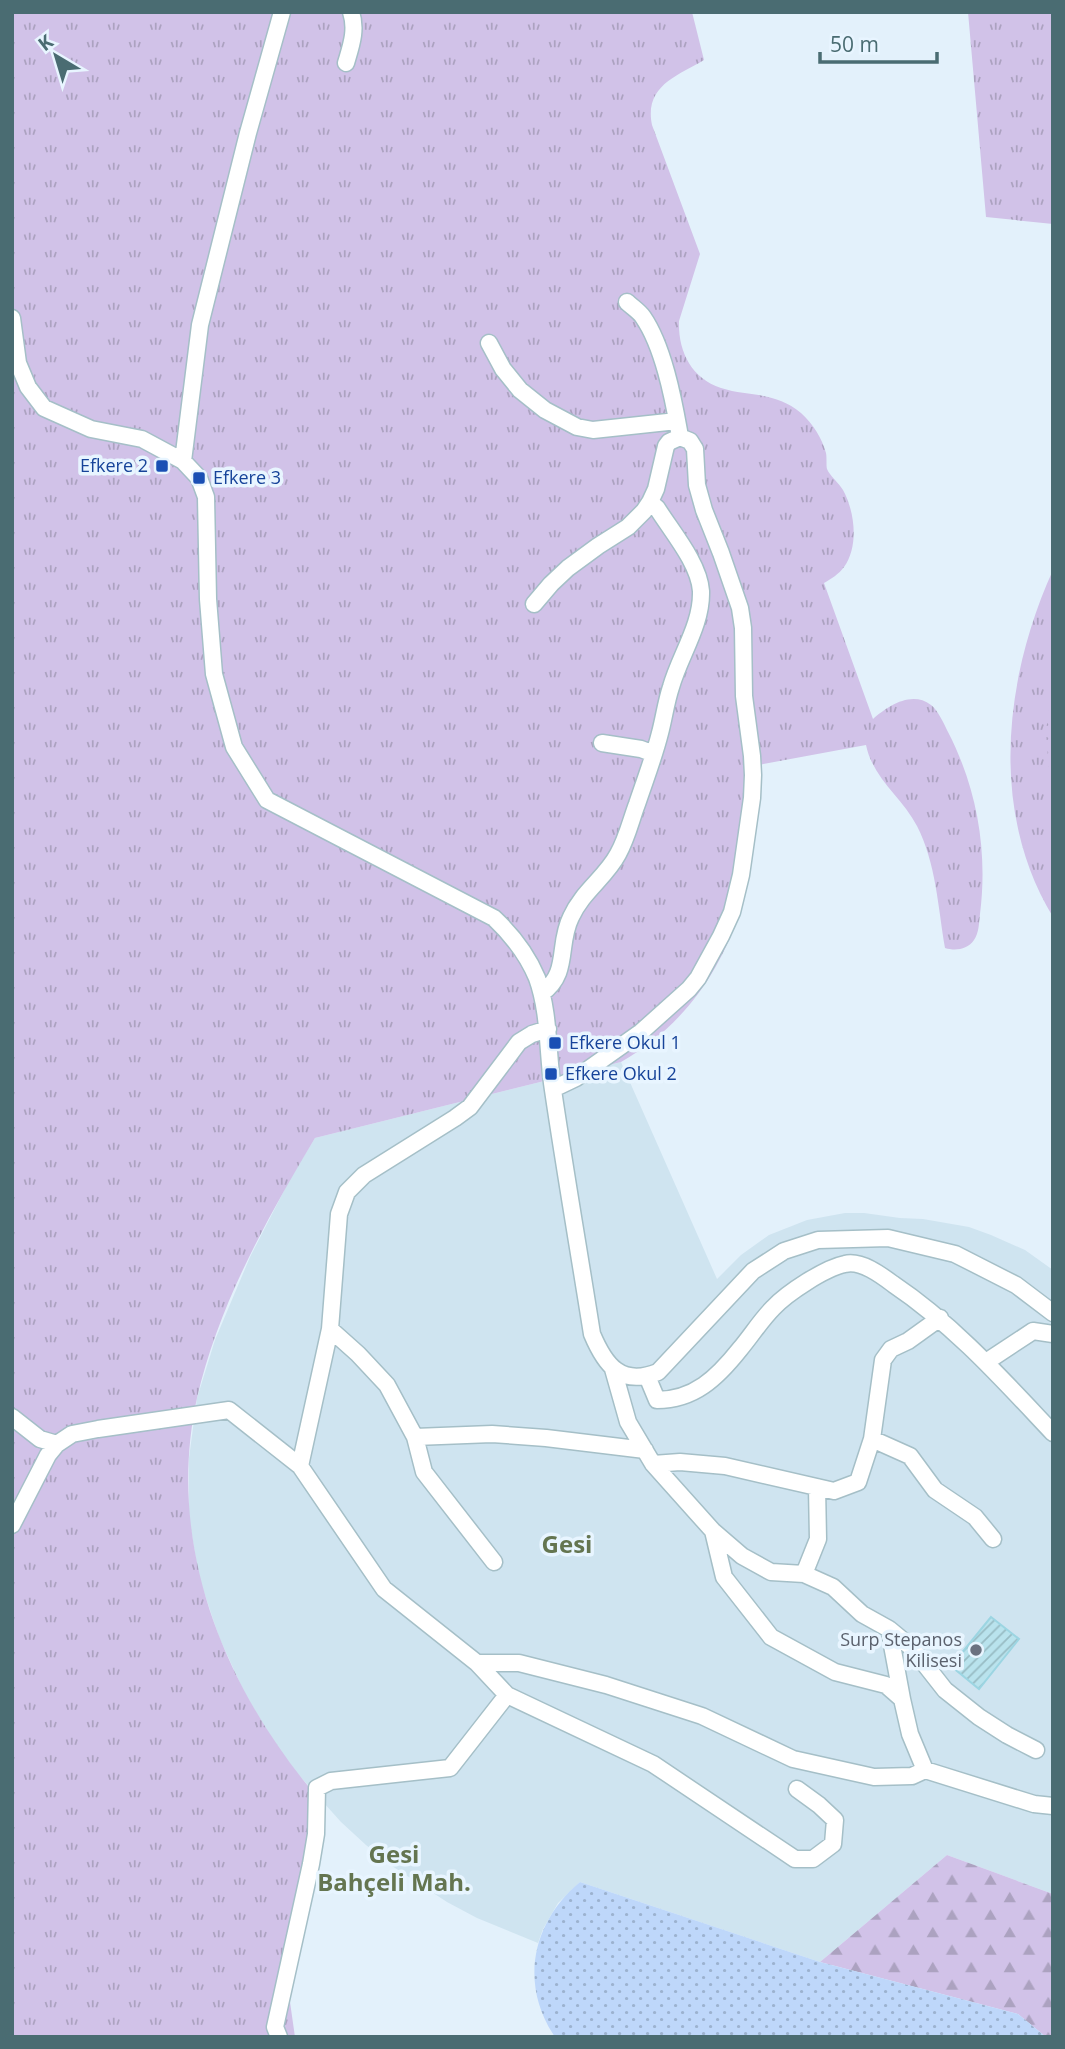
<svg xmlns="http://www.w3.org/2000/svg" width="1065" height="2049" font-family="'Open Sans',sans-serif">
<style>
.residential{fill:#cfe4f0}
.grass{fill:url(#grass-tufts)}
.forest{fill:url(#forest-firs)}
.sand{fill:url(#sand-dots)}
.park{fill:url(#park-dots)}
.building{fill:url(#building-hatch);stroke:#9cd5e2;stroke-width:2}
.lines{fill:none;stroke-linecap:round;stroke-linejoin:round}
.minor-casing{stroke:#a5bfc7;stroke-width:19}
.minor{stroke:#fff;stroke-width:16}
.transit-dot{fill:#1a4fb4;stroke:#e8f5ff;stroke-width:2.5}
.worship-dot{fill:#6b7280;stroke:#e8f5ff;stroke-width:2.5}
.labels{text-anchor:middle;stroke-width:7;stroke-linejoin:round;paint-order:stroke}
.transit-label{font-size:18px;fill:#164399;stroke:#e8f5ff;text-anchor:start}
.worship-label{font-size:18px;fill:#5b616d;stroke:#e8f5ff;text-anchor:end}
.district-label{font-size:24px;font-weight:bold;fill:#647550;stroke:#e8f5ff}
</style>
<defs>
<pattern id="grass-tufts" width="24" height="20" patternUnits="userSpaceOnUse" patternTransform="scale(1.75)"><rect width="24" height="20" fill="#d1c2e8"/><path d="M3 7l-1-3M5 7V3M7 7l1-3M15 17l-1-3M17 17v-4M19 17l1-3" fill="none" stroke="#aca2c0"/></pattern>
<pattern id="forest-firs" width="22" height="20" patternUnits="userSpaceOnUse" patternTransform="scale(1.75)"><rect width="22" height="20" fill="#d1c2e8"/><path d="M5 1l3.5 6h-7zM16 11l3.5 6h-7z" fill="#aca2c0"/></pattern>
<pattern id="sand-dots" width="8" height="8" patternUnits="userSpaceOnUse" patternTransform="scale(1.75)"><rect width="8" height="8" fill="#bed7fa"/><path d="M2 2h.1M6 6h.1" fill="none" stroke="#9cb2cf" stroke-width="1.8" stroke-linecap="round"/></pattern>
<pattern id="park-dots" width="8" height="8" patternUnits="userSpaceOnUse" patternTransform="scale(1.75)"><rect width="8" height="8" fill="#d1c2e8"/><path d="M2 2h.1M6 6h.1" fill="none" stroke="#aca2c0" stroke-width="1.8" stroke-linecap="round"/></pattern>
<pattern id="building-hatch" width="6" height="6" patternUnits="userSpaceOnUse" patternTransform="scale(1.75)"><rect width="6" height="6" fill="#b9e3ed"/><path d="M-1 1l2-2M0 6l6-6M5 7l2-2" fill="none" stroke="#98bcc4"/></pattern>
</defs>
<rect width="100%" height="100%" fill="#e3f1fb"/>
<path class="residential" d="M621 1062 717 1279 741 1255 769 1235 807 1220 845 1213H864L900 1218 923 1219 969 1227 991 1235 1025 1250 1053 1270V1894L947 1855 820 1962 580 1882 558 1903 543 1929 538 1943 477 1918 447 1902 392 1866 366 1845 341 1822 297 1773 278 1748 245 1694 219 1637 199 1577 189 1518V1458L197 1398 215 1340 250 1257 291 1177 315 1138Z"/>
<path class="grass" d="M12 12H692L704 60C677 76 644 86 652 125L700 254 679 321C678 351 691 378 721 388 749 397 775 391 801 413 813 424 822 438 826 453 827 458 826 465 827 469 830 476 839 483 843 490 855 512 859 546 844 567 839 574 831 579 824 583L873 719C887 707 911 690 931 705 938 710 944 724 948 732 977 788 988 851 980 914 979 923 979 933 974 940 967 950 955 951 945 948 938 907 936 863 917 826 902 797 873 779 866 745L758 765C761 883 730 999 621 1062L315 1138C267 1218 218 1306 197 1398 165 1544 224 1688 318 1798L290 1981V2002L295 2037H12Z
M968 12H1053V224L986 217Z
M1053 570V917C989 812 1004 678 1053 570Z"/>
<path class="forest" d="M947 1855 1053 1894V2037H1046L1018 2014 820 1962Z"/>
<path class="sand" d="M580 1882 820 1962 1018 2014 1046 2037H555C519 1984 532 1922 580 1882Z"/>
<path class="park" d="M1053 681V828L1046 731Z"/>
<path class="building" d="M991 1617 1019 1639 979 1689 951 1666Z"/>
<g class="lines">
<g class="minor-casing">
<path id="minor" d="M346 63C351 46 357 30 351 12
M627 302C632 307 639 311 643 317 663 346 673 397 679 431
M12 318 18 363 28 387 44 408 91 429 142 439 183 461 199 478 206 497 208 599 214 674 234 747 267 800 494 918C512 935 527 954 537 978 550 1014 547 1053 553 1090 565 1171 579 1252 592 1334 605 1365 621 1387 658 1372L753 1271 784 1251 818 1240 888 1238 955 1254 1016 1285 1053 1313
M489 343 503 369 520 390 545 410 577 427 593 430 677 421
M183 461 200 325 248 133 282 12
M534 604 551 584 568 568 598 546 628 527 644 511 650 502 656 489 666 446 669 442 680 437 690 441 695 449 697 485 704 510 721 553 740 608 743 628 744 696 752 756 753 775 752 798 741 875 732 912 721 936 698 978 689 989 641 1032 576 1078 553 1089
M602 743 641 749 654 754
M542 993C570 973 557 945 571 917 582 892 606 877 618 854 627 838 631 820 637 804 645 780 654 757 660 733 664 718 666 702 671 687 680 655 702 625 701 591 699 563 672 532 657 508L650 502
M330 1329 358 1354 387 1385 415 1437 492 1434 546 1438 645 1450
M986 1362 1033 1331 1053 1334
M613 1369 628 1422 653 1464 713 1531 724 1577 771 1637 835 1672 886 1685 902 1699 910 1734 925 1770
M647 1376 657 1400C694 1400 717 1378 740 1349 751 1336 761 1320 773 1308 787 1293 825 1268 845 1264 861 1260 881 1275 893 1284 954 1325 1003 1380 1053 1433
M12 1417 40 1439 57 1444
M415 1437 424 1472 494 1562
M872 1439 910 1456 935 1490 975 1517 993 1539
M653 1464 680 1462 725 1466 834 1491 858 1482 872 1439 883 1360 891 1349 908 1341 940 1318
M300 1466 330 1329 339 1214 347 1192 364 1175 455 1118 470 1107 519 1042 532 1034 548 1029
M12 1525 48 1455 57 1444 72 1434 98 1429 229 1410 300 1466 384 1589 477 1663 507 1695 653 1764 795 1859H813L833 1844 835 1820 819 1805 797 1789
M713 1531 742 1556 771 1572 804 1574 833 1587 862 1614 889 1629 912 1648 945 1690 979 1717 1007 1735 1036 1750
M804 1574 818 1539 817 1487
M889 1629 902 1699
M477 1663H519L606 1685 702 1716 793 1759 874 1777 912 1776 925 1770 1034 1804 1053 1806
M279 2037 275 2027 311 1864 316 1834 317 1788 331 1781 450 1768 507 1695"/>
</g>
<use href="#minor" class="minor"/>
</g>
<g class="transit-dot">
<rect x="155" y="459" width="14" height="14" rx="3.5"/>
<rect x="192" y="471" width="14" height="14" rx="3.5"/>
<rect x="548" y="1036" width="14" height="14" rx="3.5"/>
<rect x="544" y="1067" width="14" height="14" rx="3.5"/>
</g>
<circle class="worship-dot" cx="976" cy="1650" r="7"/>
<g class="labels">
<g class="transit-label">
<text x="148" y="472" text-anchor="end">Efkere 2</text>
<text x="213" y="484">Efkere 3</text>
<text x="569" y="1049">Efkere Okul 1</text>
<text x="565" y="1080">Efkere Okul 2</text>
</g>
<g class="worship-label">
<text x="962" y="1646">Surp Stepanos<tspan x="962" dy="21">Kilisesi</tspan></text>
</g>
<g class="district-label">
<text x="567" y="1553">Gesi</text>
<text x="394" y="1863">Gesi<tspan x="394" dy="28">Bahçeli Mah.</tspan></text>
</g>
</g>
<rect width="1065" height="2049" fill="none" stroke="#4a6c72" stroke-width="28"/>
<g transform="translate(56 56) rotate(322)" stroke="#e8f5ff" stroke-width="5" paint-order="stroke">
<path d="M0-5L12 26L0 18L-12 26Z" fill="#4a6c72"/>
<text y="-10" font-size="19" font-weight="bold" text-anchor="middle" fill="#4a6c72">K</text>
</g>
<path d="M820 52v10h117v-10" fill="none" stroke="#4a6c72" stroke-width="3.5"/>
<text x="830" y="52" font-size="21" fill="#4a6c72" stroke="#e8f5ff" stroke-width="5" paint-order="stroke">50 m</text>
</svg>
